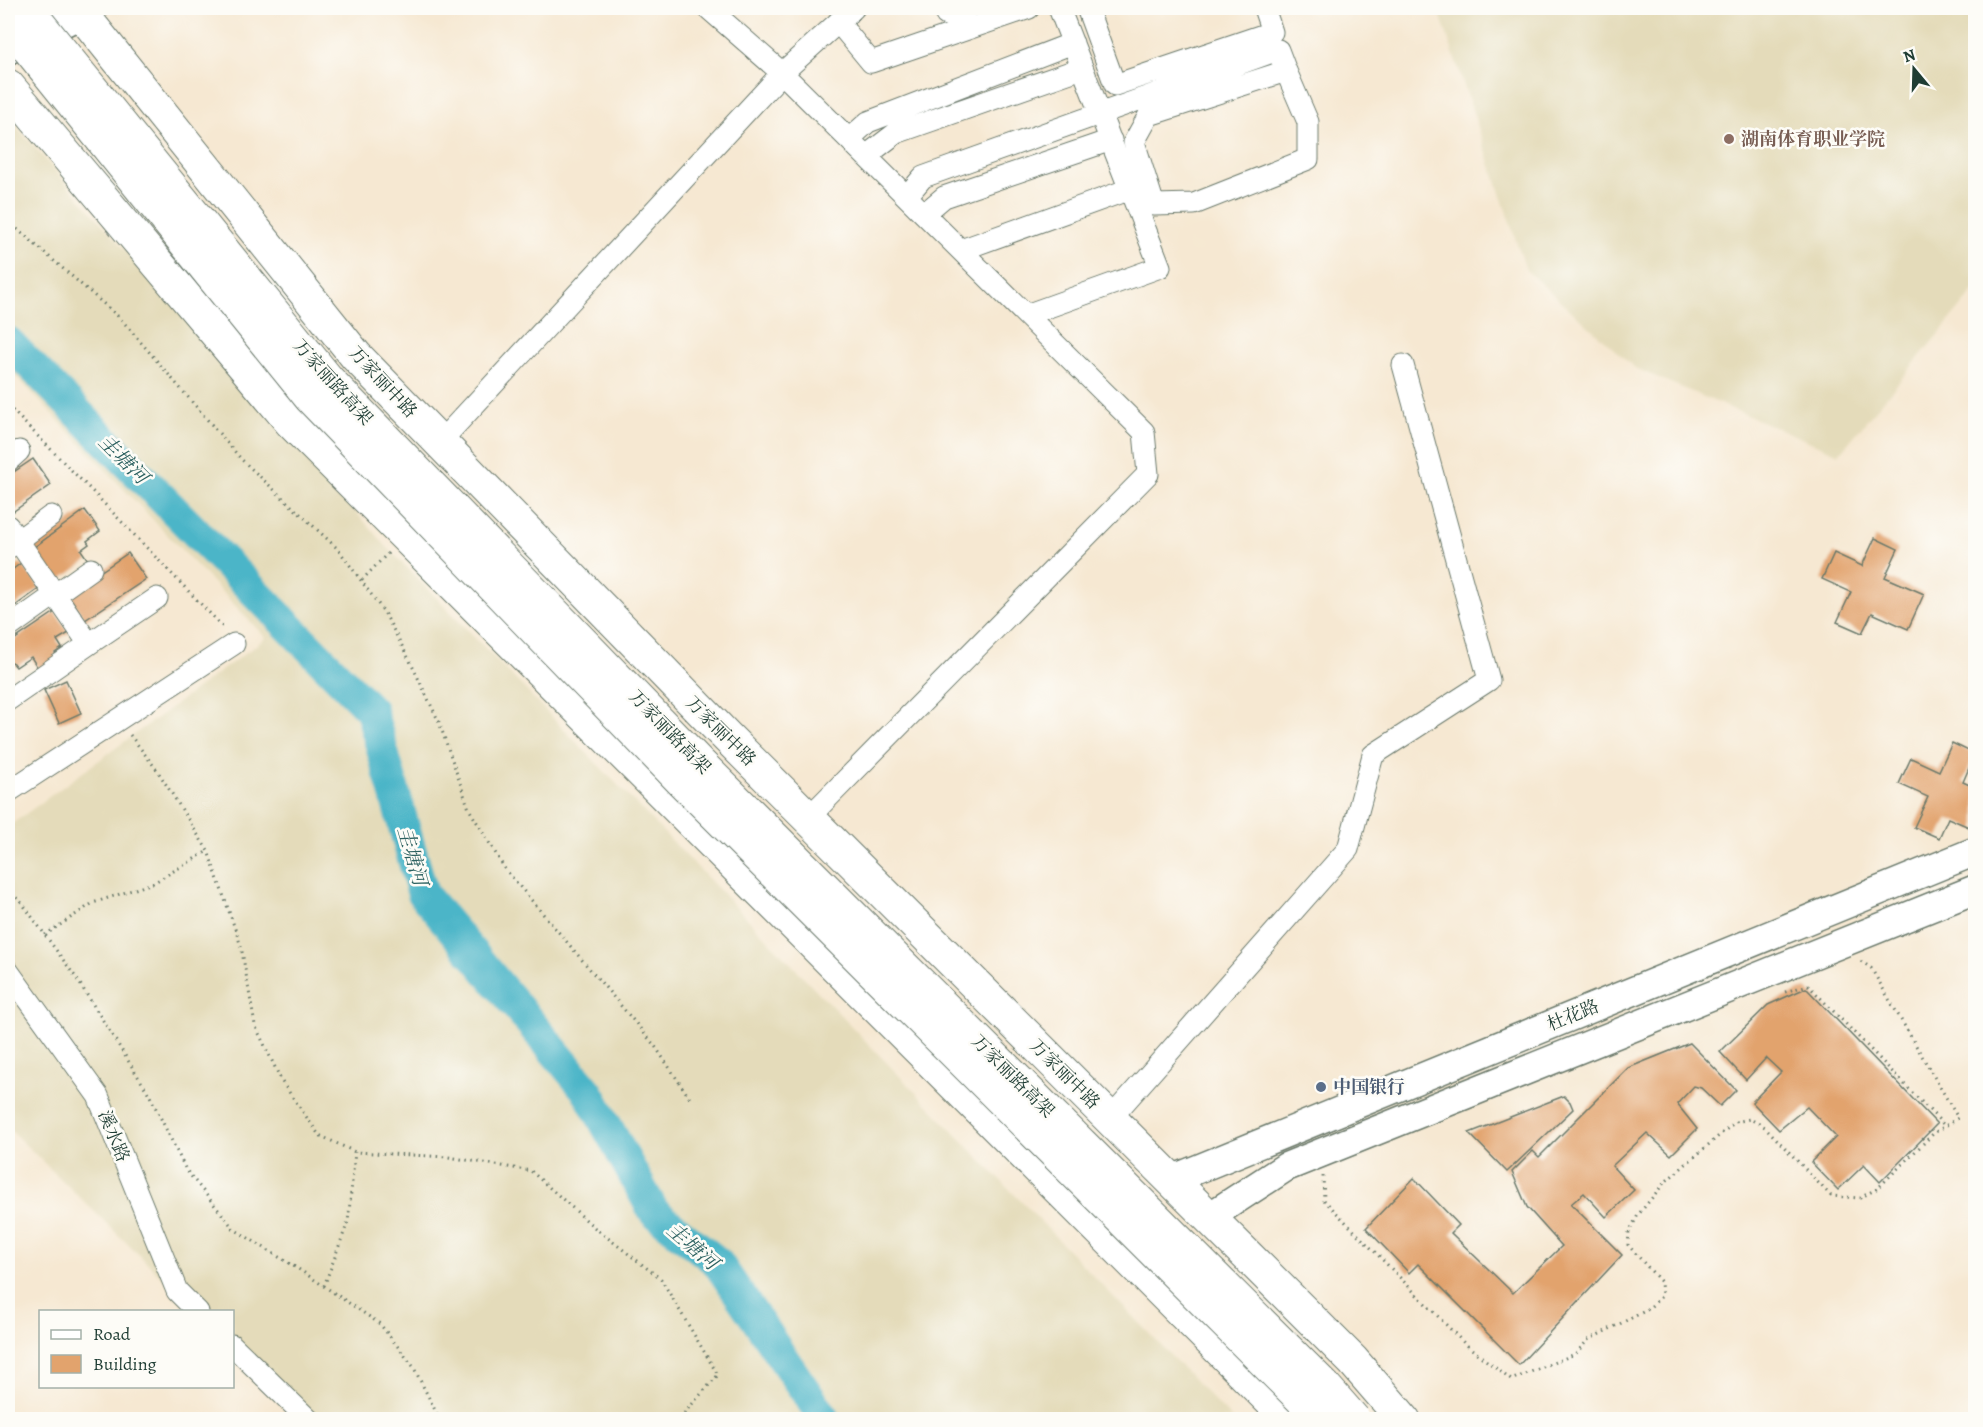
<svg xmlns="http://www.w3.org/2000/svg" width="1983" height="1427" font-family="Alegreya,'Noto Serif SC',serif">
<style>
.built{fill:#e4dbba}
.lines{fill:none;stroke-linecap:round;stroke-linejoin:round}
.river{stroke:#4bb5c8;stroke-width:32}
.building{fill:#e2a36d}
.street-casing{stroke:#6a796b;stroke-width:23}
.secondary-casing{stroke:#6a796b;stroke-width:31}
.primary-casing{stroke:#6a796b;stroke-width:35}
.path{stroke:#6a796b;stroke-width:3;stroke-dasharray:1.5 4.5;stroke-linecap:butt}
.street{stroke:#fff;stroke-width:21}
.secondary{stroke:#fff;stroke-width:28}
.primary{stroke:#fff;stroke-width:33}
.highway-bridge-casing{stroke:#6a796b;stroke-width:35;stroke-linecap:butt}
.highway-bridge{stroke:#fff;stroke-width:33}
.education-dot{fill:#8d6e63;stroke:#fdfcf7;stroke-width:2}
.service-dot{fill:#5c6f8a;stroke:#fdfcf7;stroke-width:2}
.labels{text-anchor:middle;stroke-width:5;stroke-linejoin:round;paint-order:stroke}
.education-label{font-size:18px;font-weight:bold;fill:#785e54;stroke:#fdfcf7;text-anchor:start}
.street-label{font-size:18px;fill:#1f3d34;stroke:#fdfcf7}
.service-label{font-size:18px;font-weight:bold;fill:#4e5e75;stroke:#fdfcf7;text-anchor:start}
.water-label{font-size:20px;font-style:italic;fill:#2c6160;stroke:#fdfcf7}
</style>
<rect width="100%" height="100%" fill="#fdfcf7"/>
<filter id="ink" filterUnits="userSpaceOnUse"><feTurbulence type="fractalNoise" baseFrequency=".0167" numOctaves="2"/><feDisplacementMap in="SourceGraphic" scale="12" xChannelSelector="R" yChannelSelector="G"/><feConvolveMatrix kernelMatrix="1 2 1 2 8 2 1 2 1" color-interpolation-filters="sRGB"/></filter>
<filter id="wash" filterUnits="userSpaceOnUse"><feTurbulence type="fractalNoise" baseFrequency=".008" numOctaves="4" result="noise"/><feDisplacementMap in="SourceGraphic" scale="24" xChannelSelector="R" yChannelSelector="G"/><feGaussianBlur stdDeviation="1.35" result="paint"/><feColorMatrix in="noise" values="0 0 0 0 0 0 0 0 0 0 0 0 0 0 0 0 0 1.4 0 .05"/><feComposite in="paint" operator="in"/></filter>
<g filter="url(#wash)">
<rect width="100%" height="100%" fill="#f6e8d2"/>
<path class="built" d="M1438 8H1975V290L1839 454 1635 368 1526 270Z
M8 117 386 546 1232 1419H302L233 1348 232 1312 197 1311 8 1128V827L266 638 8 368Z"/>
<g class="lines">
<path class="river" d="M8 342 371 710 423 894 588 1092 654 1212 717 1262 825 1420"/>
</g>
<g id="blocks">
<path class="building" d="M33 459 51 485 11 513 8 508V476Z
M85 510 100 531 87 541 89 544 81 550 88 560 53 585 29 551Z
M1875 538 1898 549 1885 577 1924 594 1908 629 1872 613 1862 633 1837 622 1851 592 1822 579 1834 553 1862 566Z
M128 553 146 579 85 620 68 594Z
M21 563 40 588 8 611V573Z
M55 612 69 633 57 640 62 648 55 653 58 658 39 670 31 657 16 667 12 662 8 665V644Z
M66 680 81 713 59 723 44 690Z
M1952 743 1975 754 1963 782 1976 788V830L1948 818 1939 838 1914 827 1928 797 1899 784 1911 758 1939 771Z
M1806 988 1937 1124 1880 1182 1864 1165 1838 1190 1811 1162 1836 1137 1807 1107 1779 1130 1752 1102 1781 1072 1766 1058 1746 1080 1720 1052 1768 1005Z
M1690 1043 1736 1090 1720 1106 1701 1088 1694 1086 1677 1104 1697 1129 1671 1155 1647 1133 1612 1166 1634 1190 1606 1217 1584 1193 1571 1204 1622 1255 1519 1365 1418 1264 1409 1273 1366 1228 1414 1178 1459 1225 1451 1233 1513 1293 1562 1246 1527 1207 1512 1172 1533 1151 1539 1157 1628 1068Z
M1564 1096 1570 1102 1573 1109 1507 1172 1469 1133Z"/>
</g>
</g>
<g filter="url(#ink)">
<use href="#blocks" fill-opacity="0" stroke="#6a796b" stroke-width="1.5"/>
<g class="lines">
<g class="street-casing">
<path id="street" d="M943 8 946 15 967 8
M1087 8 1115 85 1272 32 1264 8
M838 22 871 62 1029 8
M849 139 868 122 1073 43
M866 156 896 133 1082 68
M907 196 923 177 1278 50 1286 71 1149 115 1134 142 1154 205 1194 204 1308 159V122L1286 71
M924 214 944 197 1111 140
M961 250 1130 189
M1026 315 1160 267 1059 8
M440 442 782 73 708 8
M8 461 19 451
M8 526 89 644 8 700
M8 548 51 516
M8 628 91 569
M89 644 157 598
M8 792 234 644
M808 818 1148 474 1144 432 782 73 854 8
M8 971 98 1096 177 1291 198 1312
M1110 1119 1348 849 1373 755 1489 680 1403 365
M232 1345 309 1420"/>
</g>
<g class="secondary-casing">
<path id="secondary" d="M8 50 93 8
M1171 1180 1976 851
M1209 1217 1286 1167 1976 889"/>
</g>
<g class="primary-casing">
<path id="primary" d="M77 8 356 356 727 737 1353 1361 1404 1420
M8 86 291 422 1290 1420"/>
</g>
<path class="path" d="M8 221 120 318 242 460 338 549 384 612 410 661 439 722 469 809 505 869 655 1046 691 1100
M8 406 92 491 224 628
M362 580 389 552
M130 735 157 770 208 851 241 946 255 1025 282 1082 319 1135 355 1152 448 1157 531 1171 595 1228 661 1279 718 1375 678 1420
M8 889 22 903 77 979 149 1094 186 1170 234 1229 303 1272 380 1324 413 1366 440 1420
M45 935 93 903 153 883 208 851
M1785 992 1808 985 1944 1125
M1323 1176 1324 1200 1464 1343 1511 1380 1575 1354 1588 1340 1647 1310 1662 1296 1661 1282 1628 1245 1629 1232 1638 1215 1664 1183 1735 1122 1750 1119 1765 1127 1831 1196 1860 1198 1878 1188 1934 1133 1958 1118 1871 968 1859 960
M324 1286 348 1222 355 1152"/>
<use href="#street" class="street"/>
<use href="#secondary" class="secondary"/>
<use href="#primary" class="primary"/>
<g class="highway-bridge-casing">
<path id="highway-bridge" d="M26 8 328 380 700 764 1325 1387 1354 1420
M8 23 310 397 682 781 1307 1404 1321 1420"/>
</g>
<use href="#highway-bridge" class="highway-bridge"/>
</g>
</g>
<circle class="education-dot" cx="1729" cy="139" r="6"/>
<circle class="service-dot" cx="1321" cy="1087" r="6"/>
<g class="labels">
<g class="education-label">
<text x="1741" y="145">湖南体育职业学院</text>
</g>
<g class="street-label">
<text transform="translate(333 382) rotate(48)" y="6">万家丽路高架</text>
<text transform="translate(383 382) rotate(47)" y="6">万家丽中路</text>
<text transform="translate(721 731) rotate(45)" y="6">万家丽中路</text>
<text transform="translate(670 732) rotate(46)" y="6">万家丽路高架</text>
<text transform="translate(1573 1015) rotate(-22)" y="6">杜花路</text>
<text transform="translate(1065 1074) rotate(45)" y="6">万家丽中路</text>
<text transform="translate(1013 1076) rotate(45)" y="6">万家丽路高架</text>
<text transform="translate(114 1136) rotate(68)" y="6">溪水路</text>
</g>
<g class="service-label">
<text x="1333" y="1093">中国银行</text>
</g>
<g class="water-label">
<text transform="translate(124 459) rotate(45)" y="7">圭塘河</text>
<text transform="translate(413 856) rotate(74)" y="7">圭塘河</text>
<text transform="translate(693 1246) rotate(41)" y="7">圭塘河</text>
</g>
</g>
<rect width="1983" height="1427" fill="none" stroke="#fdfcf7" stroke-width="30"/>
<rect x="39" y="1310" width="195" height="78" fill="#fdfcf7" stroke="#a4b0a9" stroke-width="1.5"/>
<rect x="51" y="1330" width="30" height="9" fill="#ffffff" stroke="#a4b0a9" stroke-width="1.5"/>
<text x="93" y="1340" font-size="18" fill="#1f3d34">Road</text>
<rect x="51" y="1355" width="30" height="18" fill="#e2a36d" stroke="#a4b0a9" stroke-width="1.5"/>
<text x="93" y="1370" font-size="18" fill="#1f3d34">Building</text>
<g transform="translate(1914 69) rotate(341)" stroke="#fdfcf7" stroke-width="4.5" paint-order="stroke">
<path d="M0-4.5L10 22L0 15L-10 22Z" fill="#1f3d34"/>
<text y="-9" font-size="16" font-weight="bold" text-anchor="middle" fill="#1f3d34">N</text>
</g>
</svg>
